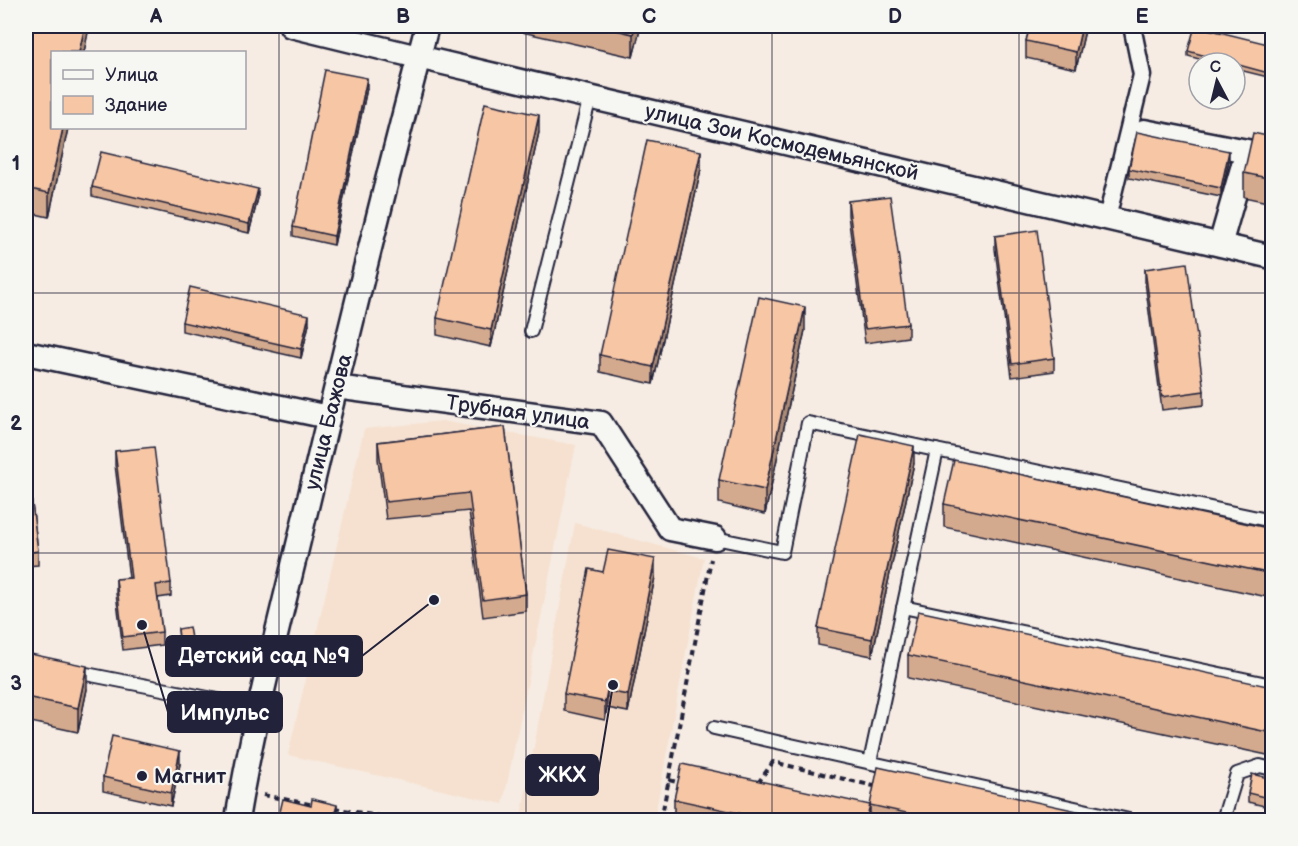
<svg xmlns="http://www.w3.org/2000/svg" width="1298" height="846" font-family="'Balsamiq Sans',sans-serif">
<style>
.built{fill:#f6e1d0}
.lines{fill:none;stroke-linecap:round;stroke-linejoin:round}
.service-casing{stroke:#22223b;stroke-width:16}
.pedestrian-casing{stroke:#22223b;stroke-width:21}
.minor-casing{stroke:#22223b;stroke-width:27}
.path{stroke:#22223b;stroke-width:4;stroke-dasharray:6 4.5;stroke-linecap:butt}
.service{stroke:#f6f6f2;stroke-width:12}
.pedestrian{stroke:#f6f6f2;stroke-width:16}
.minor{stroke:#f6f6f2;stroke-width:22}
.wall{fill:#d4aa8e;stroke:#22223b;stroke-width:1.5}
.shaded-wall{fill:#ac8b74;stroke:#22223b;stroke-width:1.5}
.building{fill:#f6c6a5;stroke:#22223b;stroke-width:1.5}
.grid{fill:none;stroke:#22223b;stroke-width:1.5;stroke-opacity:0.55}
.poi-dot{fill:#22223b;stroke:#f6f6f2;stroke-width:2}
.labels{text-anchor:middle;stroke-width:4.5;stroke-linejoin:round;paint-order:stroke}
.street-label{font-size:21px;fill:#22223b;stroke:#f6f6f2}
.poi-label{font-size:21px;font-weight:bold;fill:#22223b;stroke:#f6f6f2;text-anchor:start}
.leader{fill:none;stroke:#22223b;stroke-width:2}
.callout-dot{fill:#22223b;stroke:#f6f6f2;stroke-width:2}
.callout{fill:#22223b;stroke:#22223b;stroke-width:2}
.callout-label{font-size:22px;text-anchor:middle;font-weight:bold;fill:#fff}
.neatline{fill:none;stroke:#22223b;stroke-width:2}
.grid-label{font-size:20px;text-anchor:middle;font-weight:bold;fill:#22223b}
</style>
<rect width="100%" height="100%" fill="#f6ece3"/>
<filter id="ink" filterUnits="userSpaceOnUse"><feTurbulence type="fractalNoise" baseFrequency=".0167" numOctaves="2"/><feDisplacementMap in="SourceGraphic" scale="12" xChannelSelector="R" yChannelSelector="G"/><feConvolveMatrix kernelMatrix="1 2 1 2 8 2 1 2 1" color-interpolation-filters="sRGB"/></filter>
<g filter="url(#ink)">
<path class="built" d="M442 421 576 445 503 804 288 755 364 429Z
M575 523 704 558 654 820H571L522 812Z"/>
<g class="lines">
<g class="service-casing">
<path id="service" d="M531 331 590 97
M715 538 782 552 808 423 1272 521
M903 607 1272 685
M71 671 259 708
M714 728 1129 820
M870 762 937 450
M1223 820 1237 774 1260 766 1272 769"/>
</g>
<g class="pedestrian-casing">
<path id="pedestrian" d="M1107 218 1142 75 1132 26"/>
</g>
<g class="minor-casing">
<path id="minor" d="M291 26 418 57 1272 257
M1144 131 1247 151
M1220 245 1247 151 1272 156
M26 353 328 417
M336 387 601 423 670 529 715 538
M237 820C253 722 279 625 302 528 342 360 383 192 427 26"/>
</g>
<path class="path" d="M669 780 681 783
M758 783 773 762 878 787
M263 795 314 805
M334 808 400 820
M661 820 711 559"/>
<use href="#service" class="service"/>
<use href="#pedestrian" class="pedestrian"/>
<use href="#minor" class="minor"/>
</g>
<path class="wall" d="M89 26 84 52H52V128H68L49 217 26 212V45Z
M495 26H641L633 57Z
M878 26H901L900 30Z
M1030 26H1086L1076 69 1026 58V41Z
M1272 45V78L1235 69V63H1214L1188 56V51Z
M367 88 334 245 293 236V227Z
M539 132 491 347 437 335V318Z
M1272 137V203L1244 197V173Z
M1229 160 1221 197 1129 178V169Z
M701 169 653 384 600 372V355Z
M92 187 258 198 249 233 92 196Z
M848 201 908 324V337L865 343 848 215Z
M995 236 1054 358V371L1012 377 995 249Z
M1145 269 1204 391V405L1162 410 1145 282Z
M182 322 309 324 301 358 182 331Z
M805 330 765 514 719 503V480Z
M505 427 526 594V611L483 617 469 511 386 519 378 459V442Z
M115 451 171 583V596L158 598 162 632V645L123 650 116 593V579L129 578 115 465Z
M26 457 38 551V565L26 566Z
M914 463 872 656 818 645V628Z
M944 504 1272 529V598L944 527Z
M603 572 655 577 628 712 607 708 605 720 564 711V694Z
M26 576 29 601V615H26Z
M178 629 192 644V649L180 650Z
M26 653 87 689 78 732 26 721Z
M908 655 1272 687V756L908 678Z
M180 764 171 806 103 791V777Z
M1272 779V808L1248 802V793Z
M674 799 870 805 1118 820H674Z"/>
<path class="shaded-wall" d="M85 26H89V28L84 52H79Z
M635 26H641L633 57V34Z
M1082 26H1086L1076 69V52Z
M367 78V88L334 245V236Z
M539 115V132L491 347V330Z
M63 128H68L49 217V193Z
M701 151V169L653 384V367Z
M1229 151V160L1221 197V188Z
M258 189V198L249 233V224Z
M805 307V330L765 514V490Z
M309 315V324L301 358V349Z
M914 446V463L872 656V639Z
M655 559V577L628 712V695Z
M87 666V689L78 732V708Z
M607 691V708L605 720V702Z
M180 751V764L171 806V793Z
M337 805V820H333Z
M870 805V820H866Z"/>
<path class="building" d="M30 26H85L79 52H52V128H63L49 193 26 188V45Z
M598 26H635L633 34Z
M1030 26H1082L1076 52 1026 41Z
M1195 26 1272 45V74L1235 64V63H1231L1188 51Z
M325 70 367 78 334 236 293 227Z
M485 103 539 115 491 330 437 318Z
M1137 132 1229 151 1221 188 1129 169Z
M1253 133 1272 137V179L1244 173Z
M647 140 701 151 653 367 600 355Z
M101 152 258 189 249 224 92 187Z
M890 196 908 324 865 329 848 201Z
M1037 230 1054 358 1012 364 995 236Z
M1187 263 1204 391 1162 397 1145 269Z
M190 287 309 315 301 349 182 322Z
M759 297 805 307 765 490 719 480Z
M505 427 526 594 483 600 469 493 386 502 378 442Z
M860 434 914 446 872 639 818 628Z
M154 447 171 583 156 585 162 632 123 637 116 579 131 578 115 451Z
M26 457 38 551 26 553Z
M954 460 1272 529V574L944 504Z
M608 550 655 559 628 695 607 691 605 702 564 694 589 569 603 572Z
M26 576 29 601 26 602Z
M918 611 1272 687V733L908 655Z
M189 627 192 644 180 646 178 629Z
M26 653 87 666 78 708 26 697Z
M112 736 180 751 171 793 103 777Z
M682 764 870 805 866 820H770L674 799Z
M878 767 1118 820H938L870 805Z
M1252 774 1272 779V799L1248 793Z
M283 799 311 806 312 799 337 805 333 820H278Z
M360 818 374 820H360Z"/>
</g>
<path class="grid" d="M279 26V820M526 26V820M772 26V820M1019 26V820M26 293H1272M26 553H1272"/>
<circle class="poi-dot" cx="142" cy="776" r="6"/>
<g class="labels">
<g class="street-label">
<text transform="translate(782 142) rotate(13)" y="7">улица Зои Космодемьянской</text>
<text transform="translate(518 412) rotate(8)" y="7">Трубная улица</text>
<text transform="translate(328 422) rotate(-76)" y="7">улица Бажова</text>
</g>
<g class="poi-label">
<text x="154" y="783">Магнит</text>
</g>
</g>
<path class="leader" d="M434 600L362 656M142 625L168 712M613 685L598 775"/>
<g class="callout-dot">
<circle cx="434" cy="600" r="6"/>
<circle cx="142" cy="625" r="6"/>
<circle cx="613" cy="685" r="6"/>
</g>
<g class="callout">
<rect x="166" y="636" width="196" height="40" rx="6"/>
<rect x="168" y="692" width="114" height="40" rx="6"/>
<rect x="526" y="755" width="72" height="40" rx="6"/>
</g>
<g class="callout-label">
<text x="264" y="663">Детский сад №9</text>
<text x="225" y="720">Импульс</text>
<text x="562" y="782">ЖКХ</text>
</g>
<rect width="1298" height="846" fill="none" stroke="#f6f6f2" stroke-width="66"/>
<rect x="51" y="51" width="195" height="78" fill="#f6f6f2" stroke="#a1a1a9" stroke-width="1.5"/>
<rect x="63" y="70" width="30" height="9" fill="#f6f6f2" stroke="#a1a1a9" stroke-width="1.5"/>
<text x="105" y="81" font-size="18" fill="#22223b">Улица</text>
<rect x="63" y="96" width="30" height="18" fill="#f6c6a5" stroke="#a1a1a9" stroke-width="1.5"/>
<text x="105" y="111" font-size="18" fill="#22223b">Здание</text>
<g transform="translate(1217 81) rotate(353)"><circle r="28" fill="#f6f6f2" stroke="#a1a1a9" stroke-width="1.5"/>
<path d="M0-4.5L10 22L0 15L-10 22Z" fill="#22223b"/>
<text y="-9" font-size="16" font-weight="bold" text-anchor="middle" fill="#22223b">С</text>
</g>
<rect x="33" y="33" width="1232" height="780" class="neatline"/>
<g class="grid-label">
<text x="156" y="23">A</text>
<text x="403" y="23">B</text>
<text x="649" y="23">C</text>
<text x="895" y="23">D</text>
<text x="1142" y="23">E</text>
<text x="16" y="170">1</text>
<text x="16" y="430">2</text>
<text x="16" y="690">3</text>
</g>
</svg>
